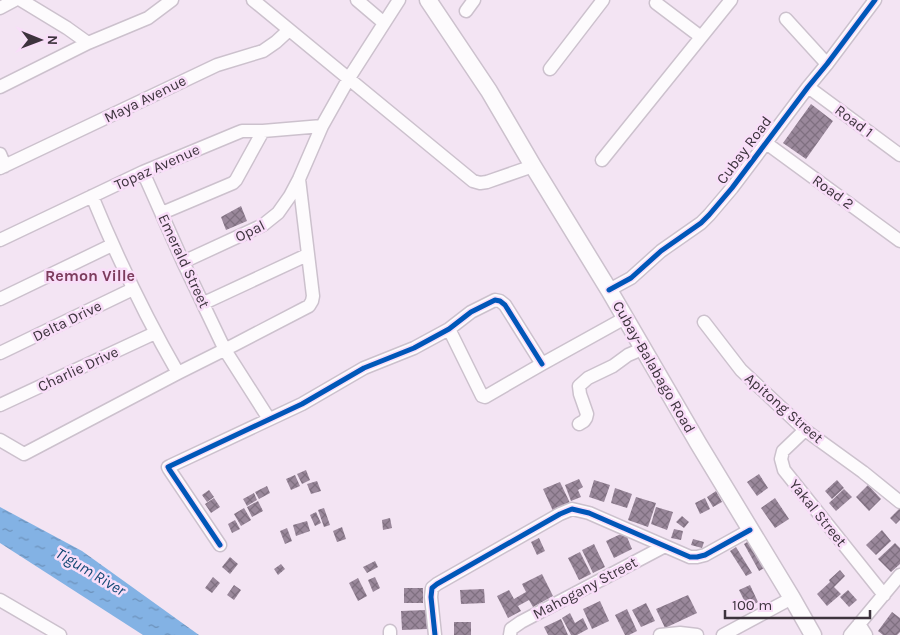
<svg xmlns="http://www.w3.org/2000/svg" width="900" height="635" font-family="Karla,sans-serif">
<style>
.water{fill:url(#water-ripples)}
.building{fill:url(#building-cross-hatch)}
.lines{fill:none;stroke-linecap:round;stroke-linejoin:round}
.minor-casing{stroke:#ccc1cd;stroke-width:15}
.major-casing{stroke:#ccc1cd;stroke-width:19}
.minor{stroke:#fdfbfd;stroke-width:12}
.major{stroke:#fdfbfd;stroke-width:16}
.cycleway-casing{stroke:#f9def9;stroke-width:8}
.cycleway{stroke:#0057b8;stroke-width:5}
.labels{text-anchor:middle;stroke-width:5;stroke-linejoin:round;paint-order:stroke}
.street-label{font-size:15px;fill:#3d333d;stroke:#f9def9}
.neighbourhood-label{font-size:16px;font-weight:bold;fill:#7d3c5d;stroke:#f9def9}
.water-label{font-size:16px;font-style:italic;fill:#154a75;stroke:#f9def9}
</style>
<defs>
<pattern id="water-ripples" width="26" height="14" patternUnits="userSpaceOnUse" patternTransform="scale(1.25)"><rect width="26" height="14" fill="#83b2e4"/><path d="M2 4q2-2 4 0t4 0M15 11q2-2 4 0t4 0" fill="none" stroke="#6c91ba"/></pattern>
<pattern id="building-cross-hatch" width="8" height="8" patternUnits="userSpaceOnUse" patternTransform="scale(1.25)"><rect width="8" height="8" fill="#9a889b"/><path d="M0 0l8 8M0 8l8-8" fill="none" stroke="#7f7080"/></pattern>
</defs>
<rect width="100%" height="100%" fill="#f3e4f3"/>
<path class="water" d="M0 507 82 551 199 635H143L0 543Z"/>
<path class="building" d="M811 104 833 121 806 159 783 143Z
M241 206 247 221 226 230 221 217Z
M306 470 310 480 302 484 297 474Z
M759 474 768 488 757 496 747 482Z
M295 475 300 486 291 490 286 479Z
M579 479 583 487 578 490 581 497 571 501 565 485Z
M594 480 610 485 604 502 589 497Z
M837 480 844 488 832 499 825 491Z
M317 481 321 491 311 494 307 484Z
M560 482 570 503 553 511 543 489Z
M868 485 881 499 869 511 856 497Z
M267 486 270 493 259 499 255 492Z
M615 488 632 494 627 508 611 503Z
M844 489 852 497 836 511 829 503Z
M209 490 214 497 207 502 202 495Z
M716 491 722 502 713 507 707 497Z
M254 493 257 500 247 506 243 499Z
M636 497 656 503 648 527 628 520Z
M214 498 220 507 211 513 205 504Z
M705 498 710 509 700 514 695 503Z
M775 498 789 519 775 528 761 508Z
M258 501 263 511 252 517 247 507Z
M656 507 673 512 667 530 651 524Z
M244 508 251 520 241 526 234 514Z
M324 508 330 525 324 527 318 510Z
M900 508V520L896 524 890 518Z
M316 512 321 523 315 526 310 515Z
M682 516 689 522 684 528 676 522Z
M390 518 392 528 383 530 382 520Z
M235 520 240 529 232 533 228 524Z
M307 521 310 531 296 536 293 525Z
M342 527 346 539 337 542 333 531Z
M287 528 292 541 285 544 280 531Z
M674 529 683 531 681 540 671 538Z
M882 530 891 541 876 555 866 545Z
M625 532 632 549 614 558 606 541Z
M539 538 545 551 537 555 531 542Z
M693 539 704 542 702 548 691 545Z
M752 539 768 566 759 571 744 544Z
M895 543 900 548V564L891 572 878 559Z
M594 544 605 567 593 573 582 550Z
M736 547 752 573 746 576 730 551Z
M580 552 591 574 579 580 568 558Z
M230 557 238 564 230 574 222 567Z
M375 561 378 567 367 573 363 567Z
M281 564 285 569 278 575 274 569Z
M840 570 845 576 834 587 841 594 827 606 817 594 830 582 829 580Z
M542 574 553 596 533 607 529 600 518 606 521 611 508 618 497 596 509 590 514 599 526 592 522 584Z
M213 577 220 583 212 593 205 588Z
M375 577 380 588 373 592 368 580Z
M358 578 367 596 358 601 349 583Z
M234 585 241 590 234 600 227 595Z
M750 585 758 602 748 608 739 590Z
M404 588H423V603H404Z
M484 589 485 603 461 604 460 590Z
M848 590 857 600 849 607 840 597Z
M688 595 697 613 665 628 656 609Z
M600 601 609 621 592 629 583 609Z
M646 603 655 621 641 627 632 610Z
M627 609 637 631 629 635H625L615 615Z
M426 610 427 629 402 630 401 611Z
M892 612 900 618V632L897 635H883L878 631Z
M570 613 575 623 583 618 588 629 577 635H571L562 618Z
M561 619 568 635H548L544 627Z
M454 622H471V635H454Z"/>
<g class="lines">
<g class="minor-casing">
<path id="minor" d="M21 0 67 28 88 43
M253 0 473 181 480 183 487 182 533 166
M357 0 384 23
M656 3 701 37
M0 8 15 0
M466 11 474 0
M786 19 827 64
M550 69 603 0
M0 87 88 43 148 18 172 0
M808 87 900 155
M766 143 900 241
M0 154 5 166
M602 160 731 0
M0 168 217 65 263 51 276 42 289 30
M143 172 183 262 225 350 269 419
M92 196C117 257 145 316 178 373
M162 213 233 183 236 180 263 131
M0 240 143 172 237 133 242 131H263L322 126
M183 262 263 225 278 213 290 196 299 179 322 126 349 78 399 0
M609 290 631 278 661 251 701 223 709 215 732 188 808 87 827 64 875 0
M0 299 112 245
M204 303 307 255
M704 322 741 370 805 430 863 472 900 502
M449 329 482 396 485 397 542 364 625 318
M0 353 133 289
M0 405 155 333
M579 424 584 421 586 418 587 414 580 394 579 386 588 378 613 366 628 355 635 352 643 346
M805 430 783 451 781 459 784 470 884 595
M0 440 24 454 178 373 234 345 309 306 312 301 313 296 299 179
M220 545 169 469 168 467 170 466 302 404 364 368 414 348 449 329 471 312 495 300 500 301 505 305 542 364
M0 600 60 635
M859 624 866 635
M390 631V635
M435 635 431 597 432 588 437 584 560 514 572 509 589 513 690 557H697L705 555 750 530
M510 635 511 629 521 622 665 546
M660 635 680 633 697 635
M723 635 792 598
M850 635 900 575"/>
</g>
<g class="major-casing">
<path id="major" d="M428 0 489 91 533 166 609 290 698 443 792 598 813 635"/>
</g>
<use href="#minor" class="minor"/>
<use href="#major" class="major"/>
<g class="cycleway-casing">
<path id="cycleway" d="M609 290 631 278 661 251 701 223 709 215 732 188 808 87 827 64 875 0
M220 545 169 469 168 467 170 466 302 404 364 368 414 348 449 329 471 312 495 300 500 301 505 305 542 364
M435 635 431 597 432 588 437 584 560 514 572 509 589 513 690 557H697L705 555 750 530"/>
</g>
<use href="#cycleway" class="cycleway"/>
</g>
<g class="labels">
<g class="street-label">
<text transform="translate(145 99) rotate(-26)" y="5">Maya Avenue</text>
<text transform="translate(854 121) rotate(37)" y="5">Road 1</text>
<text transform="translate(744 150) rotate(-53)" y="5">Cubay Road</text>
<text transform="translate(157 167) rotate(-24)" y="5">Topaz Avenue</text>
<text transform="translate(833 192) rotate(36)" y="5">Road 2</text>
<text transform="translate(250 231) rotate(-26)" y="5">Opal</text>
<text transform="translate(184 261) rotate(65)" y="5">Emerald Street</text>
<text transform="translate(67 321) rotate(-26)" y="5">Delta Drive</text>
<text transform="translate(654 367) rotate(60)" y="5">Cubay-Balabago Road</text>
<text transform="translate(78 369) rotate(-25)" y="5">Charlie Drive</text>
<text transform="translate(784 408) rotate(41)" y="5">Apitong Street</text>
<text transform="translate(818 513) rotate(51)" y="5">Yakal Street</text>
<text transform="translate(585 588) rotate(-28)" y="5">Mahogany Street</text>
</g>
<g class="neighbourhood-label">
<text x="90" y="281">Remon Ville</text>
</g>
<g class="water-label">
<text transform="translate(91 571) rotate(31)" y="6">Tigum River</text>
</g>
</g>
<g transform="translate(40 40) rotate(91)" stroke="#f9def9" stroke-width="4" paint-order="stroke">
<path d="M0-4L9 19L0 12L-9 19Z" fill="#3d333d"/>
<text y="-8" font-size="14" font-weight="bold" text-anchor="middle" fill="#3d333d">N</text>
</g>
<path d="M725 610v8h145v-8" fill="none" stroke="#3d333d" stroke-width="2.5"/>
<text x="732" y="610" font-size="15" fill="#3d333d" stroke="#f9def9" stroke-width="4" paint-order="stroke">100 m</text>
</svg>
